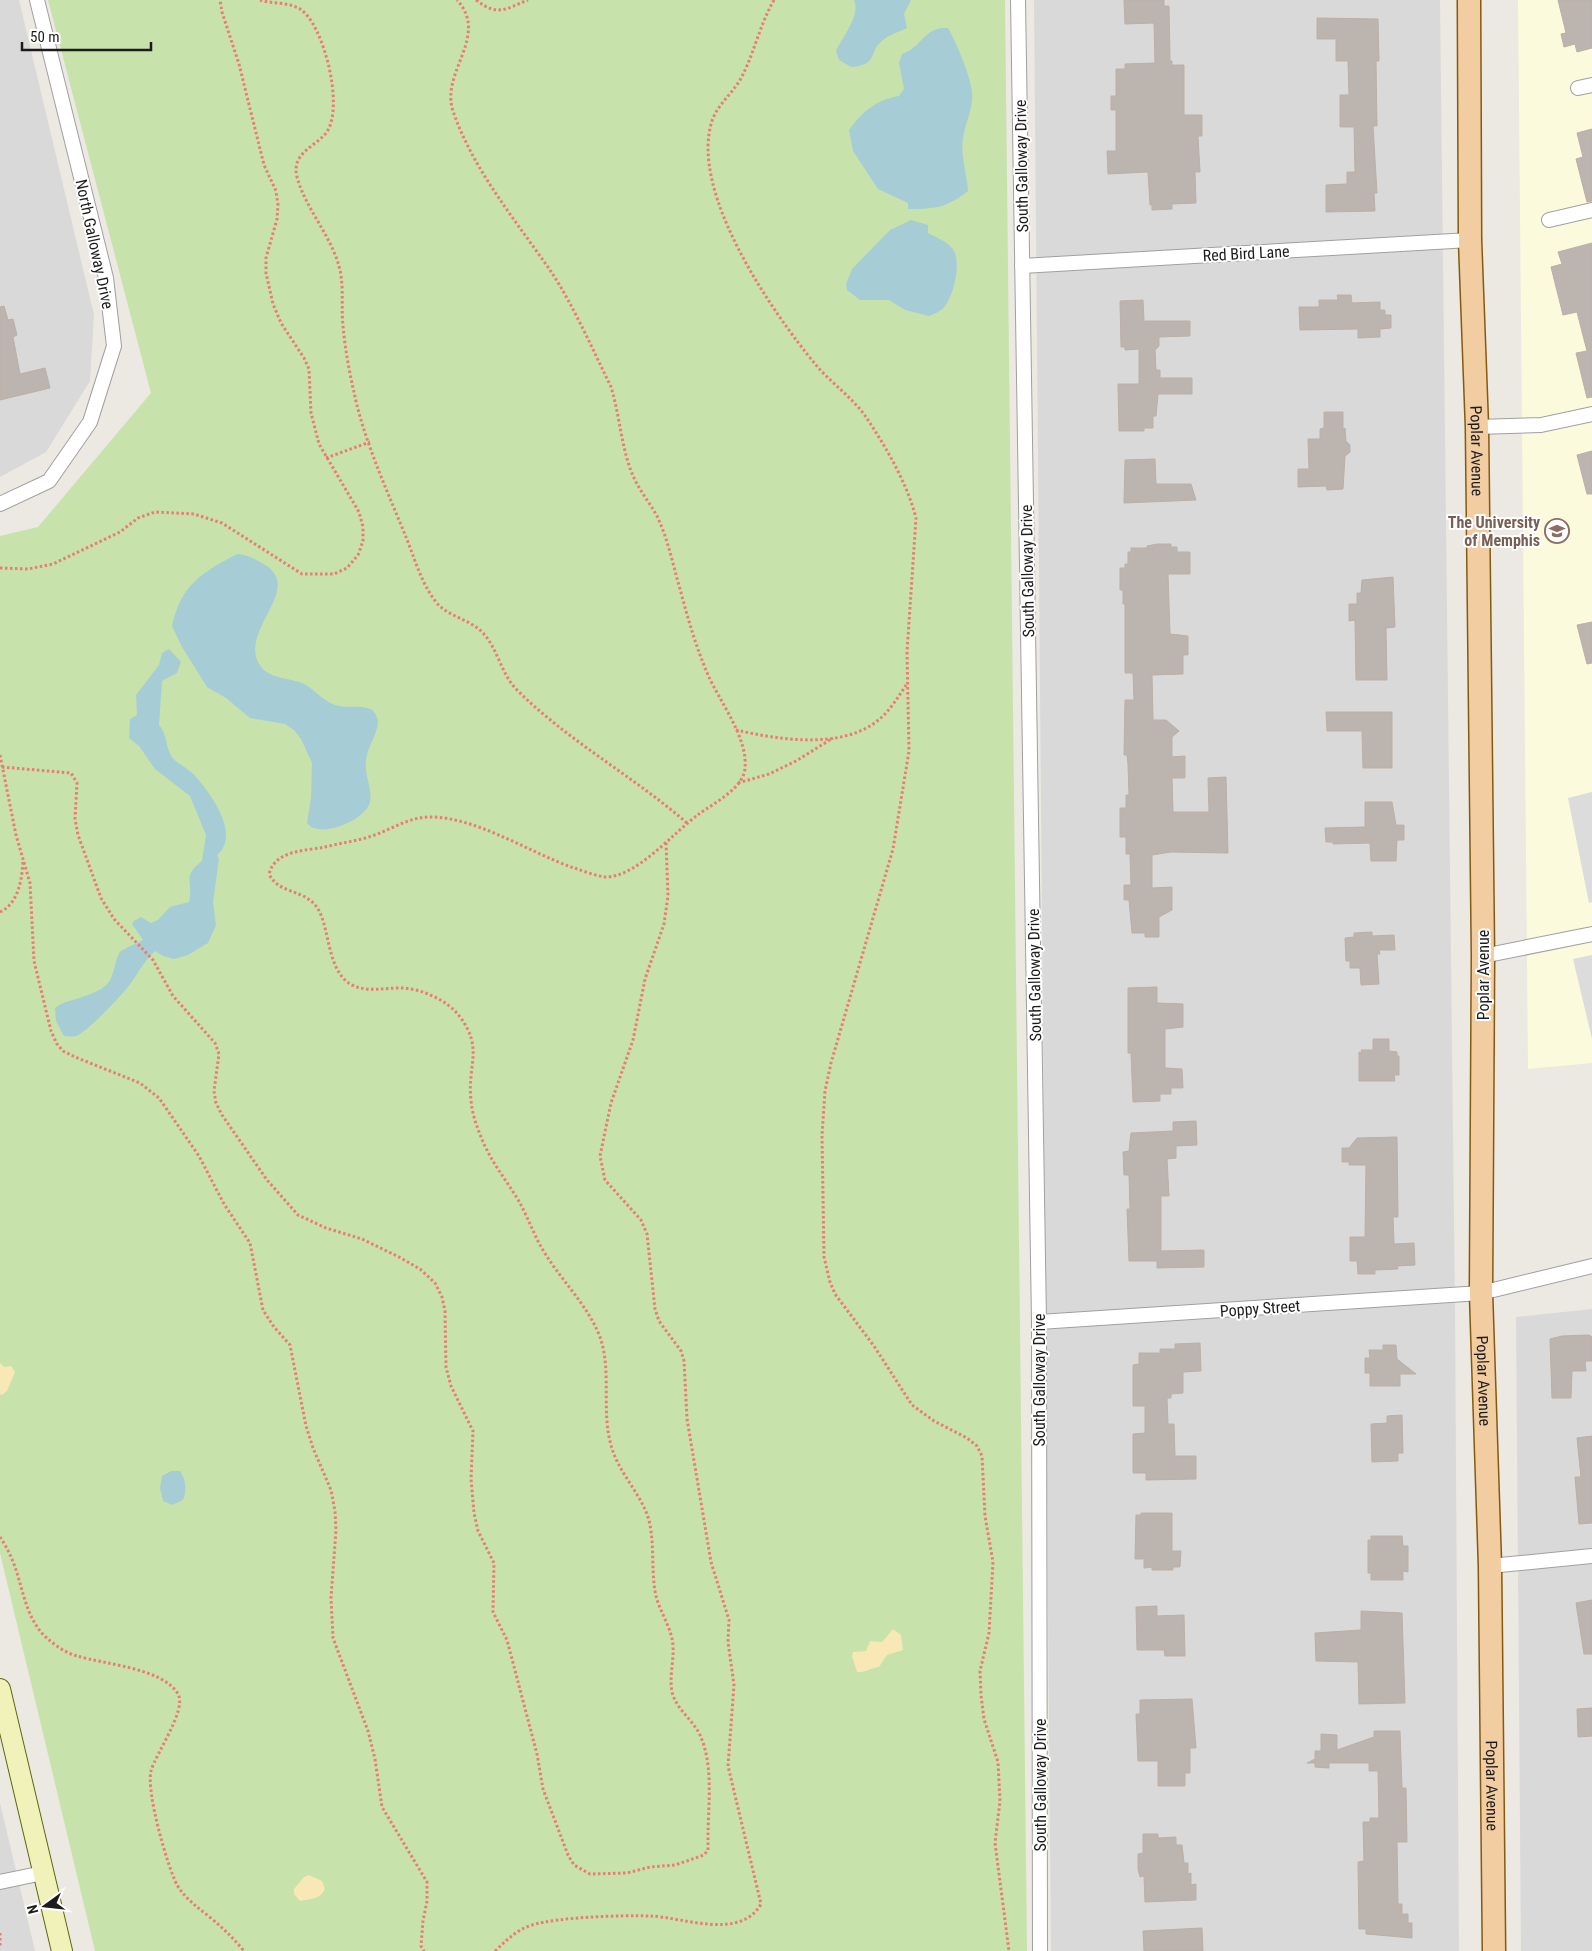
<svg xmlns="http://www.w3.org/2000/svg" width="1592" height="1951" font-family="'Roboto Condensed',sans-serif">
<style>
.residential{fill:#dad9d9}
.education{fill:#fbfadc}
.grass{fill:#c8e2ac}
.sand{fill:#f7e8b5}
.parking{fill:#dcdcdc}
.water{fill:#a6cdd6}
.building{fill:#bcb4af;stroke:#bcafa6}
.lines{fill:none;stroke-linecap:round;stroke-linejoin:round}
.street-casing{stroke:#a0a0a0;stroke-width:16}
.secondary-casing{stroke:#60660f;stroke-width:22}
.primary-casing{stroke:#855a0e;stroke-width:25}
.path{stroke:#eb7c74;stroke-width:3;stroke-dasharray:2.5 2.5;stroke-linecap:butt}
.street{stroke:#fff;stroke-width:14}
.secondary{stroke:#f1f2ba;stroke-width:20}
.primary{stroke:#f2cda1;stroke-width:22}
.labels{text-anchor:middle;stroke-width:4;stroke-linejoin:round;paint-order:stroke}
.street-label{font-size:16px;fill:#1c1c1c;stroke:#fff}
.education-label{font-size:16px;font-weight:bold;fill:#785e54;stroke:#fff;text-anchor:end}
</style>
<rect width="100%" height="100%" fill="#ece8e2"/>
<!-- residential -->
<g class="residential">
<polygon points="0,0 19,0 94,315 90,381 46,452 0,477"/>
<polygon points="1034,0 1440,0 1455,1308 1459,1951 1051,1951"/>
<polygon points="1592,1309 1592,1951 1521,1951 1516,1317"/>
<polygon points="0,1803 35,1951 0,1951"/>
</g>
<!-- education -->
<polygon class="education" points="1518,0 1592,0 1592,1063 1528,1069"/>
<!-- grass -->
<polygon class="grass" points="48,0 1005,0 1027,1951 95,1951 0,1553 0,536 38,527 151,393"/>
<!-- sand -->
<g class="sand">
<polygon points="0,1363 4,1367 11,1366 15,1372 7,1391 2,1395 0,1394"/>
<path d="M893 1629 901 1635 903 1650 887 1655 879 1667C871 1668 864 1673 857 1672L852 1656 853 1652 866 1651 870 1641 882 1642Z"/>
<path d="M309 1875 322 1881 325 1889C321 1899 310 1899 300 1901L294 1894V1889L304 1877Z"/>
</g>
<!-- parking -->
<g class="parking">
<polygon points="1592,792 1592,902 1589,903 1568,798"/>
<polygon points="1592,955 1592,1039 1573,959"/>
</g>
<!-- water -->
<g class="water">
<path d="M854 0H911L904 14 907 28C899 32 888 35 882 41 868 52 879 65 851 67L839 60 836 51C842 37 861 16 854 0Z"/>
<path d="M941 28H948C956 42 975 84 972 100 971 113 965 125 963 138 960 155 967 174 968 191 946 208 935 209 908 209V203L878 189 853 151 849 130C863 111 876 100 899 96L904 89 899 63 902 54C920 48 923 31 941 28Z"/>
<path d="M911 220 928 225V233C935 237 946 241 951 247 963 258 954 295 945 306 942 311 934 314 929 316L905 310 889 300H860L847 290 846 284 852 269 890 230Z"/>
<path d="M237 554C248 555 253 558 262 563 309 588 233 633 262 668 271 679 292 678 304 684 317 691 324 703 339 706 349 708 361 705 370 709 374 710 377 716 378 721 378 734 367 747 366 761 364 775 373 789 370 802 366 820 319 840 307 823L311 798 312 763 301 739 294 730 285 724 250 718 226 698 207 687 182 647 172 626C181 584 202 573 237 554Z"/>
<path d="M169 649 181 662 177 673 162 681 159 725C168 735 165 747 172 757 178 765 190 769 196 777 211 794 241 835 217 855L219 859 213 902 216 925 208 943 188 955 174 959 163 956 155 951C141 964 138 975 127 988 119 998 87 1032 76 1036 72 1037 68 1036 64 1036L56 1021 55 1008 61 1004C75 998 98 995 108 983 115 975 115 956 121 951 127 947 136 944 143 940L132 924 134 921 141 917 151 923 158 920 170 907 189 902C194 882 181 876 202 861L206 835 190 796 155 769 139 746 129 738 130 719 137 715 136 695 159 665 162 653Z"/>
<path d="M171 1471H180C186 1480 187 1491 183 1500L172 1505 163 1501 160 1488 162 1476Z"/>
</g>
<!-- building -->
<g class="building">
<polygon points="1124,0 1164,0 1164,6 1169,6 1170,61 1172,61 1172,65 1184,65 1184,115 1202,115 1202,136 1198,136 1200,172 1195,172 1196,203 1172,204 1172,209 1152,210 1152,205 1150,205 1148,172 1108,174 1107,151 1116,151 1116,110 1111,110 1111,96 1116,96 1116,69 1125,69 1125,64 1155,63 1154,23 1125,24"/>
<polygon points="1558,0 1592,0 1592,48 1577,52 1575,44 1564,47 1561,34 1566,33"/>
<polygon points="1317,18 1378,19 1379,61 1376,61 1377,126 1373,126 1377,193 1374,193 1375,211 1326,212 1326,185 1347,184 1347,172 1355,172 1354,127 1340,127 1340,95 1349,95 1348,61 1336,61 1336,39 1317,39"/>
<polygon points="1592,129 1592,201 1587,202 1576,159 1583,157 1577,133"/>
<polygon points="1592,243 1592,397 1587,398 1576,353 1587,351 1577,312 1563,315 1551,267 1562,264 1558,252"/>
<polygon points="1337,295 1351,295 1352,303 1380,302 1380,310 1385,310 1385,315 1391,315 1391,328 1380,329 1380,337 1358,338 1358,329 1300,330 1299,307 1319,307 1319,300 1338,300"/>
<polygon points="1143,300 1144,321 1190,321 1190,336 1159,337 1159,346 1155,350 1156,370 1160,370 1160,378 1192,378 1192,394 1158,394 1156,416 1153,416 1153,428 1144,428 1144,431 1119,431 1118,384 1139,384 1139,349 1125,350 1125,347 1121,347 1120,301"/>
<polygon points="4,306 8,320 13,319 17,335 13,337 20,374 45,368 50,388 0,400 0,307"/>
<polygon points="1324,412 1343,412 1343,429 1345,428 1346,441 1350,445 1350,452 1345,456 1343,489 1327,490 1326,486 1298,487 1298,469 1309,469 1308,439 1320,439 1320,429 1324,428"/>
<polygon points="1592,451 1592,494 1587,494 1577,455"/>
<polygon points="1155,459 1156,484 1191,484 1196,500 1124,503 1125,460"/>
<polygon points="1157,544 1171,544 1171,547 1177,547 1177,552 1190,552 1190,574 1168,574 1170,634 1188,636 1188,655 1183,655 1183,674 1152,675 1153,720 1166,720 1179,731 1172,737 1172,757 1185,756 1185,778 1172,778 1173,812 1209,812 1208,778 1226,777 1228,853 1171,852 1152,855 1152,888 1172,887 1172,910 1159,917 1159,937 1145,937 1145,933 1132,933 1129,900 1124,900 1124,885 1131,885 1130,854 1126,854 1126,837 1120,837 1120,808 1126,808 1126,795 1129,795 1128,764 1127,755 1124,755 1125,700 1134,700 1133,673 1125,673 1125,604 1123,604 1123,590 1120,590 1120,568 1125,568 1125,564 1128,564 1128,552 1131,552 1131,548 1147,548 1147,546"/>
<polygon points="1393,577 1395,627 1386,628 1387,680 1356,680 1355,620 1349,621 1349,604 1357,604 1357,593 1361,593 1362,580"/>
<polygon points="1592,622 1592,663 1587,664 1577,625"/>
<polygon points="1326,712 1392,712 1392,768 1363,768 1362,731 1327,731"/>
<polygon points="1365,802 1392,802 1396,825 1404,825 1404,840 1397,840 1396,861 1371,861 1370,843 1333,844 1333,842 1326,842 1325,828 1365,827"/>
<polygon points="1372,932 1372,936 1394,935 1395,950 1379,950 1380,954 1377,954 1379,984 1361,985 1360,968 1350,968 1350,961 1346,961 1345,938 1354,937 1354,933"/>
<polygon points="1157,987 1157,1003 1183,1004 1183,1027 1165,1029 1165,1068 1182,1069 1183,1088 1171,1088 1171,1094 1160,1094 1160,1101 1133,1102 1131,1053 1128,1053 1128,988"/>
<polygon points="1373,1039 1389,1039 1389,1051 1397,1052 1397,1056 1399,1056 1399,1075 1394,1075 1395,1081 1359,1081 1359,1052 1362,1053 1361,1050 1373,1050"/>
<polygon points="1196,1121 1197,1145 1176,1146 1176,1158 1167,1159 1169,1196 1161,1196 1161,1251 1204,1250 1204,1267 1157,1268 1157,1261 1129,1261 1127,1209 1130,1209 1129,1175 1124,1175 1123,1152 1129,1151 1131,1133 1173,1131 1173,1122"/>
<polygon points="1397,1137 1398,1217 1393,1217 1394,1244 1414,1243 1415,1265 1397,1266 1398,1269 1375,1270 1375,1274 1358,1274 1357,1261 1350,1261 1350,1237 1365,1237 1366,1165 1349,1165 1349,1162 1342,1162 1342,1148 1349,1148 1357,1138"/>
<polygon points="1589,1335 1592,1337 1592,1361 1585,1361 1586,1371 1572,1371 1571,1398 1552,1398 1550,1339 1562,1336"/>
<polygon points="1200,1343 1201,1371 1183,1372 1183,1393 1171,1394 1171,1398 1167,1398 1168,1424 1174,1424 1175,1456 1196,1456 1196,1479 1146,1480 1146,1473 1133,1473 1133,1434 1145,1433 1145,1406 1133,1406 1133,1365 1139,1364 1139,1353 1160,1353 1160,1349 1175,1349 1175,1344"/>
<polygon points="1383,1345 1396,1345 1397,1359 1416,1374 1400,1374 1400,1386 1370,1386 1370,1373 1365,1373 1365,1358 1370,1358 1369,1350 1383,1350"/>
<polygon points="1402,1415 1403,1453 1398,1453 1398,1461 1372,1462 1371,1424 1387,1423 1387,1416"/>
<polygon points="1592,1436 1592,1523 1579,1524 1575,1477 1581,1477 1577,1438"/>
<polygon points="1141,1513 1172,1513 1172,1551 1181,1551 1180,1567 1173,1567 1173,1570 1152,1570 1152,1567 1144,1568 1144,1559 1135,1559 1136,1515 1141,1515"/>
<polygon points="1371,1536 1402,1536 1403,1546 1408,1546 1408,1572 1403,1571 1403,1580 1371,1580 1371,1573 1368,1573 1368,1540 1371,1540"/>
<polygon points="1592,1600 1592,1654 1584,1654 1576,1603"/>
<polygon points="1157,1606 1157,1616 1184,1615 1185,1656 1165,1656 1164,1650 1137,1650 1136,1607"/>
<polygon points="1361,1611 1402,1613 1405,1703 1359,1704 1358,1662 1316,1661 1315,1633 1361,1630"/>
<polygon points="1192,1699 1196,1748 1190,1748 1190,1773 1185,1773 1185,1786 1158,1786 1158,1761 1138,1761 1136,1714 1140,1714 1140,1700"/>
<polygon points="1592,1708 1592,1736 1578,1737 1577,1709"/>
<polygon points="1374,1731 1400,1731 1402,1788 1406,1788 1407,1842 1397,1842 1398,1904 1402,1904 1402,1914 1408,1914 1408,1923 1412,1923 1412,1938 1366,1934 1366,1929 1359,1929 1358,1862 1364,1861 1363,1822 1370,1822 1370,1818 1379,1818 1378,1771 1369,1771 1369,1763 1329,1763 1329,1768 1315,1767 1315,1763 1307,1763 1315,1759 1315,1751 1321,1751 1321,1734 1337,1735 1337,1750 1374,1737"/>
<polygon points="1143,1834 1158,1834 1158,1838 1176,1837 1176,1845 1182,1845 1184,1863 1188,1863 1188,1874 1191,1873 1191,1885 1196,1884 1196,1900 1145,1902 1144,1876 1140,1877 1138,1869 1138,1854 1143,1853"/>
<polygon points="1202,1928 1203,1951 1144,1951 1143,1931"/>
</g>
<g class="lines">
<defs>
<g id="street">
<polyline points="1018,0 1039,1322 1040,1951"/>
<polyline points="1578,88 1592,85"/>
<polyline points="1549,220 1592,210"/>
<polyline points="1022,266 1470,240"/>
<polyline points="1477,427 1541,425 1592,414"/>
<polyline points="0,504 49,481 90,422 114,346 106,278 37,0"/>
<polyline points="1483,956 1592,934"/>
<polyline points="1039,1322 1481,1293 1592,1266"/>
<polyline points="1490,1566 1592,1556"/>
<polyline points="0,1882 43,1873"/>
</g>
<polyline id="secondary" points="0,1689 62,1951"/>
<g id="primary">
<path id="s1" d="M1469 0 1470 240 1477 427 1483 956 1481 1293 1490 1566 1494 1951"/>
</g>
</defs>
<!-- street casing -->
<use href="#street" class="street-casing"/>
<!-- secondary casing -->
<use href="#secondary" class="secondary-casing"/>
<!-- primary casing -->
<use href="#primary" class="primary-casing"/>
<!-- path -->
<g class="path">
<path d="M260 0C272 4 289 2 300 9 324 24 345 109 326 133 315 147 291 153 297 177 306 210 332 236 340 270 344 289 341 307 343 326 345 348 349 371 354 392 363 438 388 493 406 537 415 559 421 583 436 602 448 617 470 619 483 633 498 649 501 674 517 690 568 741 633 776 687 823"/>
<path d="M476 0C498 17 505 9 528 0"/>
<path d="M774 0C759 26 754 55 740 80 731 95 718 104 712 121 689 192 772 312 816 365 831 383 852 397 866 417 886 447 907 483 916 518L907 652 909 751 893 849 831 1063 825 1091 822 1135 824 1257 830 1282 835 1294 874 1346 912 1405 934 1421 967 1438 977 1446 982 1456 985 1516 993 1562 989 1633 980 1671 981 1695 984 1719 998 1762 1000 1801 995 1843 1009 1951"/>
<polyline points="326,458 370,442"/>
<polyline points="0,568 28,569 53,564 120,532 138,518 155,512 194,514 222,523 302,574 334,574 347,568 358,555 363,541 363,527 359,512 319,444 311,413 309,369 304,358 281,323 273,304 266,273 266,258 277,219 278,205 276,191 264,165 239,64 222,12 220,0"/>
<path d="M736 730C780 740 847 751 883 716 892 707 899 696 906 685"/>
<polyline points="0,755 16,835 30,883 34,961 51,1031 57,1044 63,1051 75,1057 140,1083 159,1098 199,1156 224,1204 250,1243 263,1310 274,1327 290,1345 306,1426 313,1448 331,1490 335,1511 336,1530 331,1598 333,1638 368,1731 375,1759 382,1807 427,1882 427,1901 423,1921 421,1946 424,1951"/>
<path d="M2 767 71 773 77 783 75 819 78 835 101 898 114 919 153 960 173 996 215 1043 219 1054 214 1091 216 1103 222 1115 267 1180 298 1215 326 1228 362 1239 401 1258 420 1269 435 1283 442 1297 445 1311 446 1367 451 1386 473 1431 471 1479 474 1513 478 1531 494 1563 493 1612 507 1640 537 1754 543 1789 568 1855 574 1865 590 1874 627 1873 650 1867 675 1865 704 1855 708 1850V1838C708 1805 714 1766 700 1735 693 1720 676 1709 672 1692 669 1677 674 1661 673 1646 672 1627 658 1610 655 1591 651 1567 655 1540 648 1517 639 1491 618 1472 611 1445 601 1410 612 1371 600 1337 588 1306 563 1282 546 1255 534 1237 528 1216 517 1198 506 1180 493 1164 484 1144 478 1130 472 1115 471 1100 467 1065 484 1049 460 1017 448 1000 420 988 400 988 384 988 369 992 354 986 329 975 330 937 321 915 310 887 280 897 269 874 275 850 305 851 325 847 341 843 357 841 372 836 392 829 409 817 430 817 477 817 530 853 574 868 584 871 595 876 606 877 637 877 675 831 699 814 714 803 744 788 745 768 748 738 720 702 708 675 696 647 688 619 680 589 673 565 668 539 657 516 651 505 643 495 637 484 621 454 621 419 611 387 594 352 573 305 552 273 517 222 473 170 453 111 440 72 490 36 457 0"/>
<polyline points="738,783 769,774 796,761 833,738"/>
<path d="M0 912C18 904 22 880 23 861"/>
<path d="M0 1537C4 1543 8 1550 11 1557 23 1583 24 1619 48 1639 56 1646 66 1653 77 1656 103 1664 163 1668 178 1694 187 1710 156 1753 151 1771 146 1792 167 1865 177 1885 186 1900 199 1908 212 1919 224 1929 234 1939 244 1951"/>
<polyline points="0,1933 0,1946"/>
<path d="M495 1951C507 1940 516 1930 532 1925 558 1917 622 1915 650 1916 683 1917 740 1941 761 1904L728 1766 734 1685 728 1642 729 1620 711 1562 707 1538 687 1419 684 1361 681 1351 659 1321 655 1309 647 1234 641 1220 605 1180 600 1156 611 1103 633 1040 645 979 664 924 668 896 666 842"/>
</g>
<!-- street -->
<use href="#street" class="street"/>
<!-- secondary -->
<use href="#secondary" class="secondary"/>
<!-- primary -->
<use href="#primary" class="primary"/>
</g>
<!-- icons -->
<defs>
<symbol id="university-ring" viewBox="-11 -11 22 22"><circle r="9.5" fill="#fff" stroke="#8d6e63" stroke-width="1.5"/><path d="M0-5L7-2L0 1L-7-2ZM-4 1L0 2.5L4 1V4Q0 6-4 4Z" fill="#8d6e63"/></symbol>
</defs>
<g fill-rule="evenodd">
<use href="#university-ring" x="1543" y="517" width="28" height="28"/>
</g>
<g class="labels">
<!-- street labels -->
<g class="street-label">
<text transform="translate(1021 166) rotate(-91)" y="6">South Galloway Drive</text>
<text transform="translate(95 244) rotate(78)" y="6">North Galloway Drive</text>
<text transform="translate(1246 253) rotate(-3)" y="6">Red Bird Lane</text>
<text dy="6" stroke="none"><textPath href="#s1" startOffset="451">Poplar Avenue</textPath></text>
<text transform="translate(1027 571) rotate(-91)" y="6">South Galloway Drive</text>
<text transform="translate(1034 975) rotate(-91)" y="6">South Galloway Drive</text>
<text transform="translate(1483 975) rotate(-90)" y="6">Poplar Avenue</text>
<text transform="translate(1260 1308) rotate(-4)" y="6">Poppy Street</text>
<text transform="translate(1039 1380) rotate(-90)" y="6">South Galloway Drive</text>
<text dy="6" stroke="none"><textPath href="#s1" startOffset="1381">Poplar Avenue</textPath></text>
<text transform="translate(1040 1785) rotate(-90)" y="6">South Galloway Drive</text>
<text dy="6" stroke="none"><textPath href="#s1" startOffset="1786">Poplar Avenue</textPath></text>
</g>
<!-- education labels -->
<g class="education-label">
<text x="1540" y="528">The University<tspan x="1540" dy="18">of Memphis</tspan></text>
</g>
</g>
<!-- north arrow -->
<g transform="translate(45 1906) rotate(255)" stroke="#ffffff" stroke-width="4" paint-order="stroke">
<path d="M0-4L9 19L0 12L-9 19Z" fill="#1c1c1c"/>
<text y="-8" font-size="14" font-weight="bold" text-anchor="middle" fill="#1c1c1c">N</text>
</g>
<!-- scale -->
<path d="M22 42v8h129v-8" fill="none" stroke="#1c1c1c" stroke-width="2.5"/>
<text x="30" y="42" font-size="15" fill="#1c1c1c" stroke="#ffffff" stroke-width="4" paint-order="stroke">50 m</text>
</svg>
